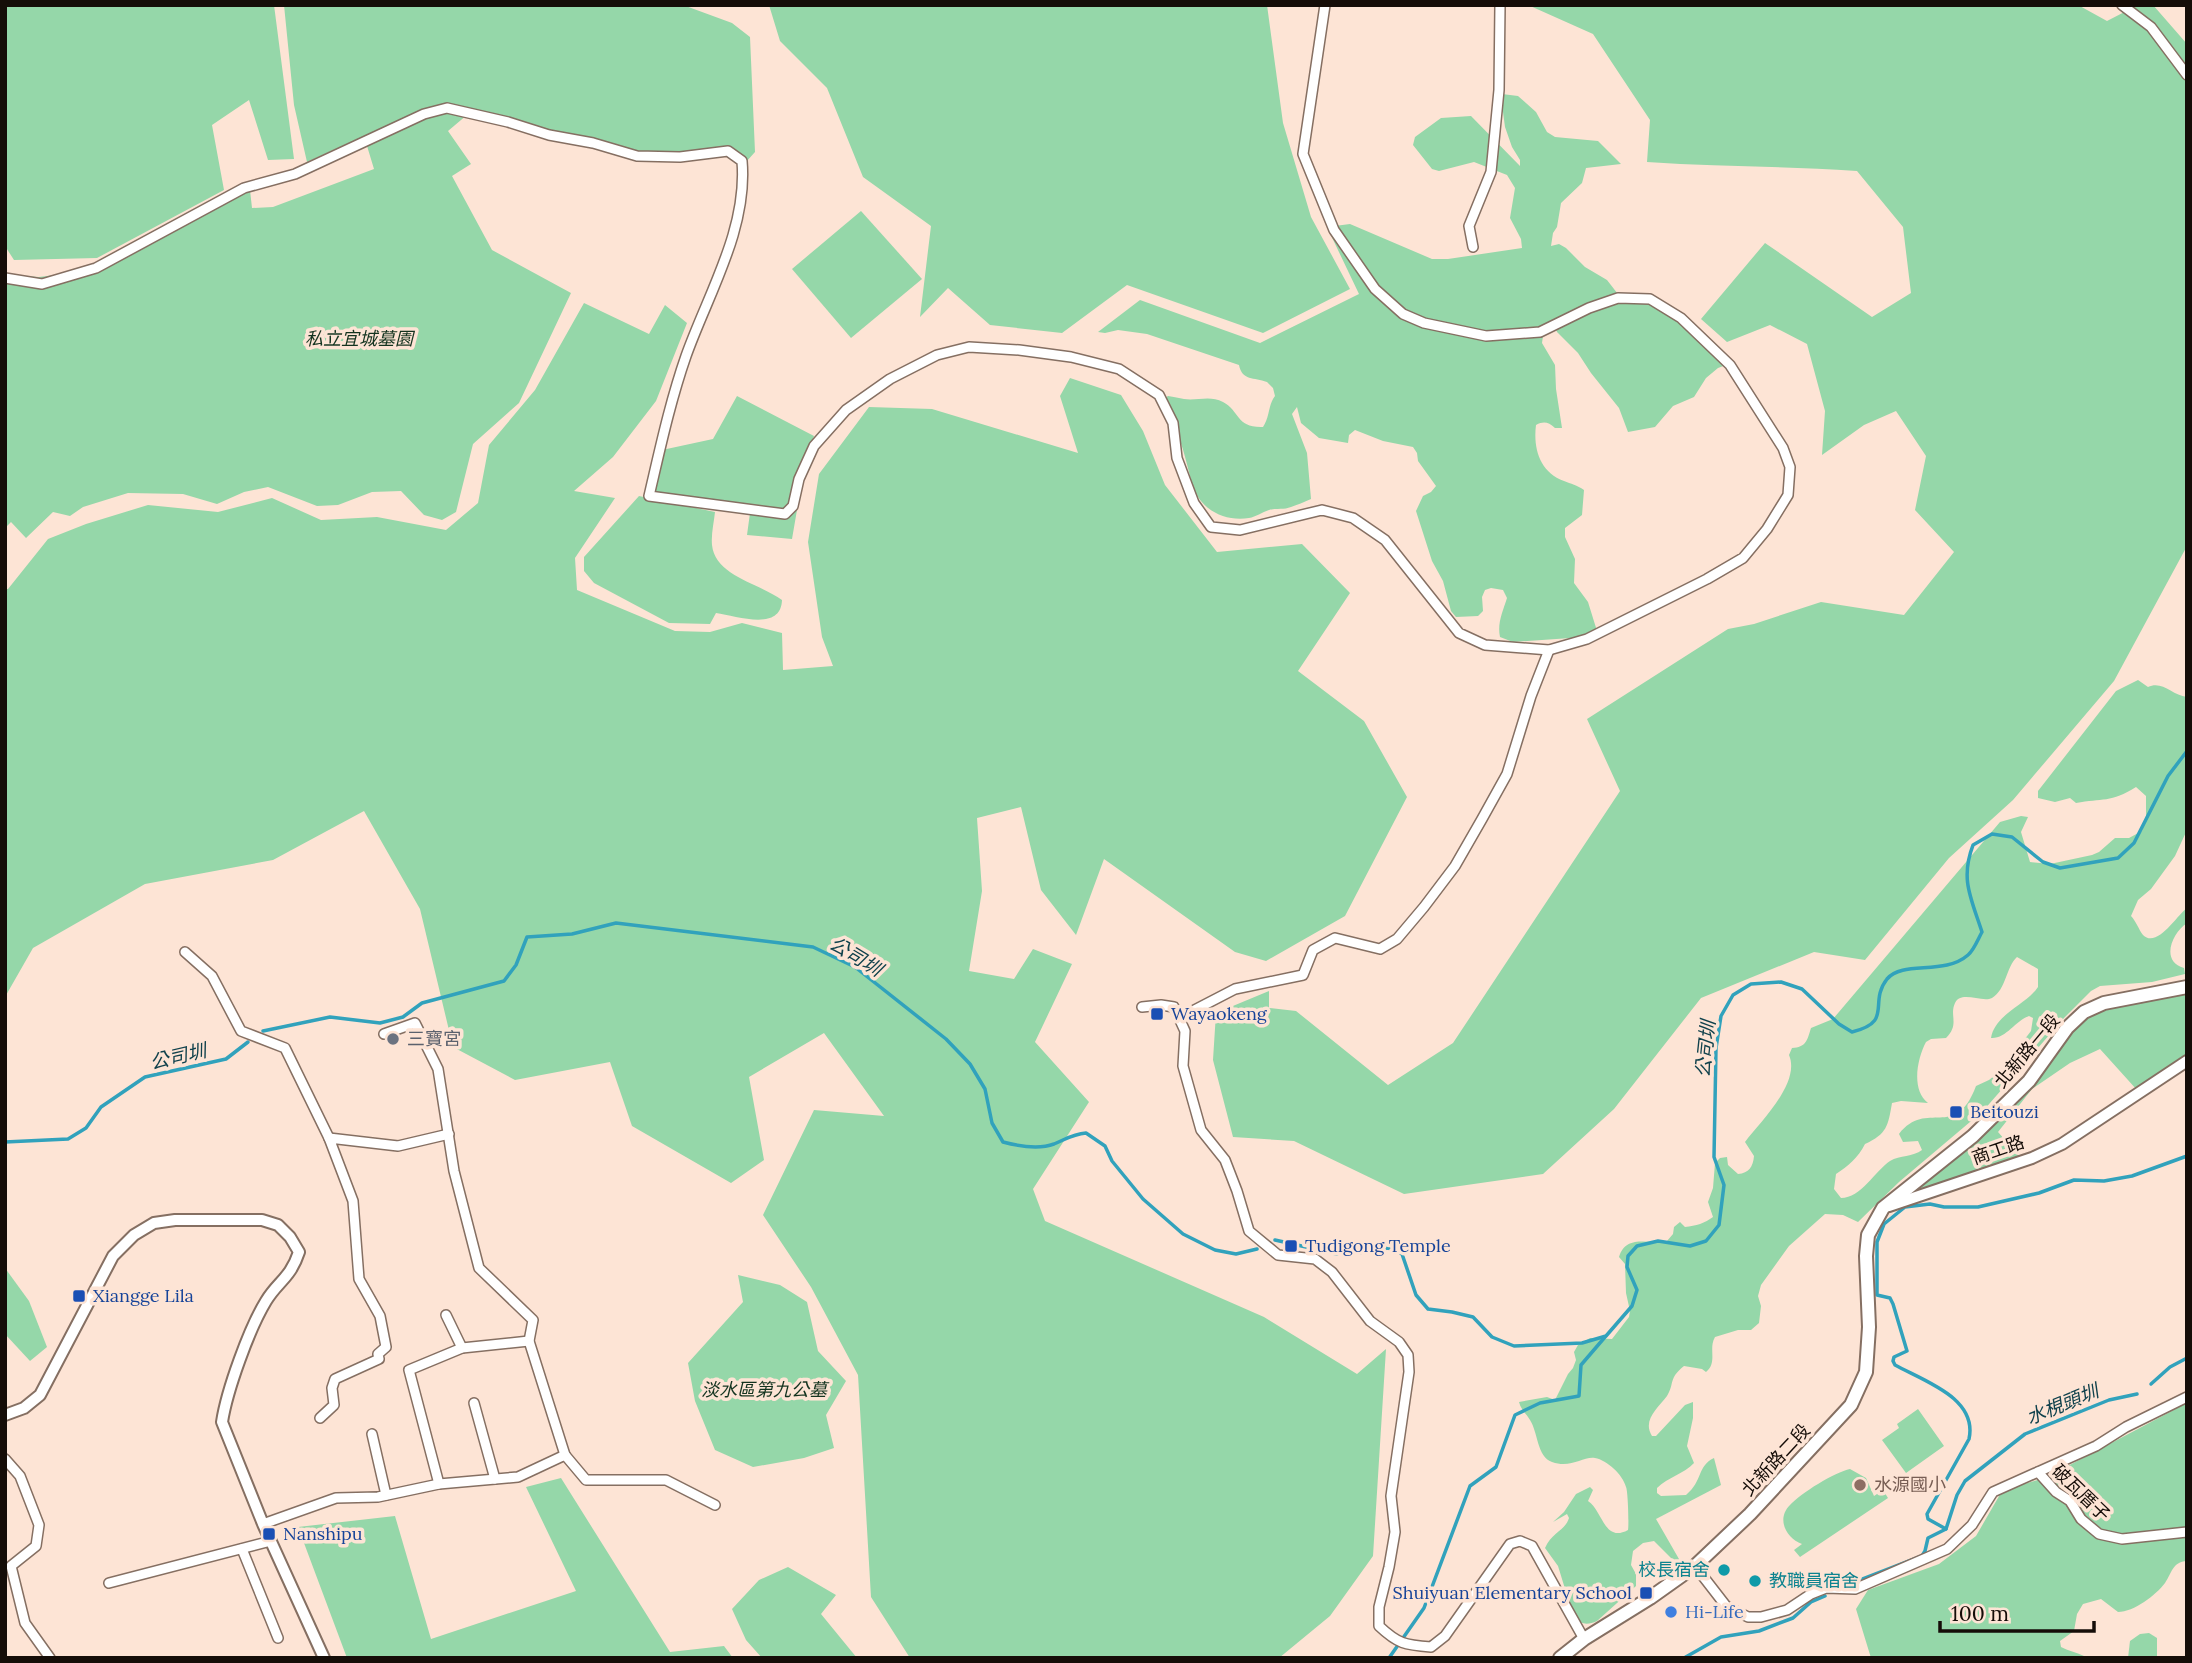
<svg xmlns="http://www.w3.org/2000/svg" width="2192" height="1663" font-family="Lora,'Noto Sans TC',serif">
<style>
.green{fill:#95d7a9;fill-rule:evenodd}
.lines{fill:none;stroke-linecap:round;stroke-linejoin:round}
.stream{stroke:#31a2bc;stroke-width:3.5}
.minor-casing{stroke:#856f62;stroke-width:12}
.tertiary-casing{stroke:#856f62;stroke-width:14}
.secondary-casing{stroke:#856f62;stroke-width:16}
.minor{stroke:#fff;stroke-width:9}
.tertiary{stroke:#fff;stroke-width:10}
.secondary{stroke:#fff;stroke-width:12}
.transit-dot{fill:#1a4fb4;stroke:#fde4d5;stroke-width:2.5}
.worship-dot{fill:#6b7280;stroke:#fde4d5;stroke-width:2.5}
.education-dot{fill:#8d6e63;stroke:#fde4d5;stroke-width:2.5}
.culture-dot{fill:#0f9aa8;stroke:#fde4d5;stroke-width:2.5}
.shop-dot{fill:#3f7fe0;stroke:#fde4d5;stroke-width:2.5}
.labels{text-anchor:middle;stroke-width:7;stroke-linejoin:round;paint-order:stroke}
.park-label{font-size:18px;font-style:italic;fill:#13331f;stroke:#fde4d5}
.transit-label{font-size:18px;fill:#164399;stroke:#fde4d5;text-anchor:start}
.worship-label{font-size:18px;fill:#5b616d;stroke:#fde4d5;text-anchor:start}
.street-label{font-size:18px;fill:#150d08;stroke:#fde4d5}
.education-label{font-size:18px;fill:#785e54;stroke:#fde4d5;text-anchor:start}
.culture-label{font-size:18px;fill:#0d838f;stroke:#fde4d5;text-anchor:end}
.shop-label{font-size:18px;fill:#366cbe;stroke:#fde4d5;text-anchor:start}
.water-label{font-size:19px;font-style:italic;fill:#10414c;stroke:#fde4d5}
</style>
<rect width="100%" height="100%" fill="#fde4d5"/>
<!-- green -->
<g class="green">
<polygon points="5,5 274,5 294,159 268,160 249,100 212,125 224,190 97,258 14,260 5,246"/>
<path d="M284 5H683L732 23 750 37 755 152 746 162 734 151C702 152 668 157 637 151 581 142 528 124 474 109L448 131 471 164 452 176 492 250 571 293 519 403 473 444 456 512 442 520 424 515 401 491 372 492 338 505 317 506 268 487 244 492 217 504 183 494 128 493 83 507 70 516 53 512 26 538 11 522 5 528V275L39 277 95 270 250 190 252 208 273 207 374 169 364 136 307 162 294 105Z"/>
<polygon points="769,5 1267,5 1283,123 1311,217 1350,289 1263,333 1127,285 1062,333 990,325 948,288 920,317 931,226 863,177 827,88 780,41"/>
<path d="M1528 5H2078L2107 21 2138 5H2153L2187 44V546L2114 681 2013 800 1949 858 1865 960 1814 952 1701 998 1614 1109 1543 1174 1404 1194 1294 1141 1233 1137 1213 1060 1216 1013 1269 991V1008L1296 1011 1388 1085 1453 1043 1620 791 1587 719 1728 629 1754 624 1821 602 1904 615 1954 552 1915 510 1926 456 1896 411 1864 425 1822 455 1825 411 1807 344 1770 325 1727 342 1701 319 1765 243 1872 317 1911 293 1903 227 1857 171C1787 166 1717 167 1647 162L1650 120 1593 34Z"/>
<path d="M1494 93 1518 96 1536 112 1547 132 1555 137 1598 141 1621 164 1586 168 1582 183 1561 203 1557 227 1553 233 1551 246 1559 244 1566 248 1585 267 1607 280 1621 298 1659 300 1726 365 1718 368 1706 378 1694 397 1673 406 1655 427 1628 432 1619 408 1591 373 1578 353 1557 332 1554 324 1547 323 1544 329 1542 343 1555 365 1556 389 1562 428H1555C1548 422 1544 421 1536 425 1533 449 1540 472 1564 481 1571 484 1577 485 1584 490L1582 515 1565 528V537L1575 559 1574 583 1588 602 1597 631 1585 637 1513 642 1500 637C1497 623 1503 611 1507 598L1503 590 1491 588 1485 590 1482 597 1483 611 1478 616 1456 617 1451 611 1443 581 1432 561 1416 511 1423 496 1431 492 1436 486 1418 461 1417 453 1413 447 1383 441 1355 430 1349 435 1348 443 1319 438 1301 423 1297 407 1292 414 1307 453 1311 499C1304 502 1297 505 1291 507 1284 510 1276 508 1269 510 1262 512 1256 517 1249 518 1224 522 1200 509 1193 486 1184 457 1182 429 1159 407L1162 400 1168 396C1174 397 1179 398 1184 399 1197 401 1210 395 1223 402 1240 411 1236 428 1263 427 1270 417 1268 405 1275 396L1273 388 1267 382C1254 377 1242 381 1239 365L1147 334 1118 330 1105 333 1098 332 1140 300 1260 343 1359 294 1327 227 1350 224 1432 259H1448L1522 248 1521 239 1510 218 1515 188 1507 175 1474 162 1439 171 1432 169 1413 145 1415 137 1441 118 1471 116 1520 166V160L1512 147 1505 127 1503 112 1493 100Z"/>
<polygon points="861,211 922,279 851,338 792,269"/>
<polygon points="584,303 649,334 665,305 687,323 656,401 613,457 574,491 615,498 575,558 577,590 675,631 710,632 742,623 782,633 783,670 833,666 822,637 808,542 819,474 869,407 932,409 1078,453 1060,396 1070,378 1121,395 1143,431 1165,485 1217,552 1302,544 1350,593 1298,671 1364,721 1407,797 1345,916 1266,961 1235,952 1104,859 1076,935 1041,890 1021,807 977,818 982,891 969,971 1014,979 1033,949 1072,964 1035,1042 1089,1102 1033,1189 1045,1221 1264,1317 1357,1374 1386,1349 1373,1556 1330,1616 1279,1658 910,1658 871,1597 858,1375 811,1287 763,1215 814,1110 884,1116 824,1033 749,1077 764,1160 731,1183 632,1126 610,1062 515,1080 453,1047 420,909 364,811 273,860 145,884 33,948 5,997 5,589 8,589 48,539 86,524 148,505 218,512 272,498 321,520 377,517 446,530 478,503 489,445 535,390"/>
<polygon points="737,396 814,436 786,511 652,494 662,450 713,439"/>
<path d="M639 496 715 512C714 522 711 534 712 545 715 576 759 583 782 600 781 632 737 616 716 613L710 624 669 623 594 583 584 571V557Z"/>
<polygon points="797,510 792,539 747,535 750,513 785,518"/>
<path d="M2138 680 2148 687C2162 680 2172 695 2187 697V830L2175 856 2151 889 2138 900 2131 916C2136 921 2139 930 2143 935 2157 949 2177 915 2187 908V923C2172 933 2160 961 2184 968L2185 974 2152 982 2100 986 2091 991 2064 1018 1983 1111 1899 1182 1858 1222 1843 1215 1825 1214 1789 1246 1761 1285 1758 1296 1761 1306 1759 1323 1751 1330H1738L1715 1337C1708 1349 1718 1362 1706 1372L1702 1369 1684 1366C1668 1379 1675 1383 1667 1396 1658 1408 1642 1420 1652 1436H1656L1685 1405 1693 1402V1418L1687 1446 1694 1463C1684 1474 1668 1477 1657 1488V1493L1661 1496 1686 1495C1703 1481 1697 1466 1714 1458L1721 1485 1656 1519 1683 1566 1673 1560 1654 1541 1643 1543 1633 1551 1631 1565 1636 1574V1586L1597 1621C1588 1625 1582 1625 1574 1618L1558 1566 1545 1548C1552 1532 1565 1531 1569 1518L1567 1514 1553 1522 1564 1512 1576 1494 1590 1487 1593 1490 1588 1501C1603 1511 1604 1543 1628 1530 1629 1525 1628 1491 1626 1487 1623 1475 1607 1460 1595 1458 1583 1456 1571 1469 1552 1462 1537 1457 1538 1432 1530 1420 1526 1413 1521 1410 1519 1402L1547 1397 1555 1400 1568 1374 1573 1368 1576 1360 1574 1352 1578 1345 1590 1338 1612 1339 1629 1317 1630 1311 1626 1293 1625 1264 1619 1257C1626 1233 1650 1245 1667 1241L1673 1234 1674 1227 1680 1222 1685 1227C1696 1226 1705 1223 1713 1217L1708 1202 1713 1188 1715 1163 1720 1158 1727 1157 1728 1165 1738 1174C1749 1173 1753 1167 1754 1156L1745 1142C1760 1122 1801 1083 1789 1055L1792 1048C1806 1047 1807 1041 1811 1028L1833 1019 2000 822 2021 816 2028 817 2021 832 2030 862 2050 864 2092 855 2099 852 2115 838H2129L2142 831 2146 816V796L2136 787C2111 803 2102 798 2076 803L2070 798 2055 802 2038 798V791L2116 691ZM2017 957 2038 969V987C2026 1005 1995 1014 1991 1038 2006 1039 2015 1021 2029 1016L2033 1018 2031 1031 2000 1071 1989 1080 1976 1086C1955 1142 1927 1098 1899 1134L1903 1142 1918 1141 1922 1150C1913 1157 1900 1155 1890 1161 1875 1171 1861 1198 1841 1198L1834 1189 1836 1174C1848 1166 1858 1158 1865 1144 1887 1134 1888 1126 1892 1103L1901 1101 1928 1103C1911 1090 1917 1059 1926 1042L1931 1039 1946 1038C1960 1024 1949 1016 1955 1003 1961 990 1982 1003 1992 998 2006 990 2006 967 2017 957Z"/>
<polygon points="2187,992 2187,1057 2137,1090 2100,1049 2070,1063 2032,1089 1998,1132 2021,1158 1887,1209 1998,1119 2090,1011"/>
<polygon points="5,1268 29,1301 47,1347 30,1361 5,1334"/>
<polygon points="738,1275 780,1285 807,1302 818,1351 846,1381 826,1415 834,1448 804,1458 753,1467 715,1450 695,1401 688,1363 743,1302"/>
<path d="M2187 1403V1561C2172 1562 2172 1573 2165 1583 2156 1595 2134 1612 2118 1612L2101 1599 2083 1604 2077 1614 2074 1631 2060 1641 2061 1647C2068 1651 2076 1652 2084 1656L2083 1658H1871L1856 1609 1868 1590 1939 1564 1976 1536 2002 1491 2047 1477Z"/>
<polygon points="1918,1409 1944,1446 1906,1473 1882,1440 1899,1428 1897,1424"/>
<path d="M1850 1469 1866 1478 1874 1496 1883 1490 1888 1498 1800 1557 1794 1550 1802 1544C1786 1538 1776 1519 1790 1505 1801 1493 1835 1472 1850 1469Z"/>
<polygon points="561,1478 670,1652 724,1646 733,1658 347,1658 298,1527 395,1516 431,1639 576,1591 526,1487"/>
<polygon points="788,1567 836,1595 821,1614 857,1658 762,1658 746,1640 732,1609 759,1580"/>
<polygon points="2149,1633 2157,1638 2157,1658 2128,1658 2130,1641 2140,1634"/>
</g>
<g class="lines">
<!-- stream -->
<g class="stream">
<path d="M263 1031 330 1017 380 1023 403 1017 422 1003 504 981 516 965 527 937 572 934 616 923 813 947 855 967 946 1039 970 1064 985 1089 992 1123 1003 1142C1018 1146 1038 1150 1054 1144 1066 1139 1073 1134 1086 1133L1105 1146 1112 1161 1143 1199 1183 1234 1215 1250 1236 1254 1257 1249"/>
<polyline points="5,1142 68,1139 86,1128 101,1107 145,1077 226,1059 248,1042"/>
<path d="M1275 1240 1337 1254 1339 1249 1359 1253 1388 1248 1402 1254 1416 1295 1428 1309 1452 1312 1473 1317 1492 1337 1514 1346 1582 1343 1606 1336 1632 1306 1637 1290 1627 1267 1628 1256 1637 1246 1658 1241 1690 1246 1706 1241 1719 1225 1724 1185 1714 1157 1716 1048 1721 1016 1733 995 1751 984 1781 982 1802 989 1839 1024 1852 1032C1894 1022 1868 1003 1887 979 1903 960 1944 976 1968 955 1974 950 1978 939 1982 932 1971 898 1960 879 1973 845L1992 834 2012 837 2043 862 2060 868 2118 858 2134 843 2168 776 2187 751"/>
<polyline points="2151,1384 2170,1367 2187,1358"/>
<path d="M1946 1529 1928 1519 1927 1514 1969 1439C1978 1398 1924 1381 1895 1365L1893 1361 1894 1357 1907 1351 1893 1304 1890 1298 1877 1295V1242L1884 1224 1905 1207 1930 1204 1944 1207H1978L2039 1193 2074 1180 2104 1181 2132 1176 2187 1156"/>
<polyline points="1855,1582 1922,1556 1925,1551 1928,1538 1946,1529 1957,1495 1965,1481 2025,1434 2109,1400 2137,1394"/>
<polyline points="1389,1658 1424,1608 1470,1486 1496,1467 1515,1415 1540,1403 1579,1396 1581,1365 1605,1337"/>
<polyline points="1684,1658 1721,1637 1759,1631 1793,1618 1811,1602 1825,1596"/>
</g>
<defs>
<g id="minor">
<polyline points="2122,5 2151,27 2187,75"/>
<polyline points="1473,247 1469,226 1491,172 1499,90 1500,5"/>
<path d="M5 278 42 284 96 268 244 188 295 174 424 114 447 108 508 122 549 135 593 143 637 156 680 157 728 151 742 161C748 229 708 294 686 356 670 402 660 449 649 496L785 514 793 506 799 479 814 446 846 410 890 379 937 355 969 347 1019 350 1071 357 1119 369 1159 395 1173 423 1177 458 1194 503 1211 527 1240 530 1322 510 1353 518 1385 540 1459 633 1485 645 1549 650 1587 639 1707 579 1743 558 1767 529 1788 495 1790 467 1783 448 1730 365 1681 318 1650 299 1618 298 1589 308 1540 332 1486 336 1424 323 1403 314 1375 289 1334 230 1303 154 1325 5"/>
<polyline points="185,952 212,976 241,1031 285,1048 329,1138"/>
<path d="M1142 1007 1161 1005 1174 1007 1185 1031 1183 1066 1201 1130 1225 1160 1237 1191 1249 1231 1278 1255 1315 1259 1332 1272 1370 1321 1399 1342 1408 1355 1409 1372 1391 1496 1395 1532 1389 1567 1379 1607V1626C1398 1644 1405 1645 1431 1647L1445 1636 1510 1544 1520 1541 1532 1546 1584 1639"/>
<polyline points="1179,1018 1235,989 1303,975 1313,950 1335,938 1380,949 1397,939 1424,907 1455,866 1482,819 1507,774 1531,696 1549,650"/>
<polyline points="384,1034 415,1023 438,1069 454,1171 479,1268 533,1320 529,1341 565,1455"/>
<polyline points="446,1315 462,1348"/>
<polyline points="474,1403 495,1479"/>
<polyline points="320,1418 334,1405 332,1388 335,1379 379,1359 378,1354 386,1347 380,1316 359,1279 353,1201 329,1138 398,1146 449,1134"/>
<polyline points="372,1434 386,1495"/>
<polyline points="5,1459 20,1476 39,1525 36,1546 11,1566 25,1623 50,1658"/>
<polyline points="2038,1472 2056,1492 2070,1501 2081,1519 2099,1534 2122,1539 2187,1532"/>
<polyline points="439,1484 409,1370 462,1348 529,1341"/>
<polyline points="263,1524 336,1498 378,1497 439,1484 518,1477 565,1455 586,1480 666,1480 715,1505"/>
<polyline points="242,1549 278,1638"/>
<polyline points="1695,1566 1726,1606 1748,1617 1761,1617 1787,1610 1811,1594 1826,1588 1855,1589 1947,1549 1972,1525 1993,1492 2096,1446 2126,1427 2187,1397"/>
<polyline points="109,1583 271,1541"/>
</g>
<g id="tertiary">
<polyline points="1889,1206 2032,1158 2062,1144 2187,1061"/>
<path d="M5 1415 24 1408 40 1395 113 1256 134 1235 154 1223 175 1220H262L278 1225 290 1237 299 1252C290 1279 278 1281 266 1301 249 1329 227 1390 222 1422L263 1524 324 1658"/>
</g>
<polyline id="secondary" points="1560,1658 1584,1639 1650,1598 1695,1566 1750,1514 1851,1405 1866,1372 1869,1327 1866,1256 1868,1235 1883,1208 1973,1136 2029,1081 2067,1028 2084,1012 2104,1003 2187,987"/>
</defs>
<!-- minor casing -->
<use href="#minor" class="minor-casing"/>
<!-- tertiary casing -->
<use href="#tertiary" class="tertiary-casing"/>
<!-- secondary casing -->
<use href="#secondary" class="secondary-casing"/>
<!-- minor -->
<use href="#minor" class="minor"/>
<!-- tertiary -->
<use href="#tertiary" class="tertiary"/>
<!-- secondary -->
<use href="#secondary" class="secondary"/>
</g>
<!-- markers -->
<g class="transit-dot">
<rect x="1150" y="1007" width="14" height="14" rx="3.5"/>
<rect x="1949" y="1105" width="14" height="14" rx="3.5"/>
<rect x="1284" y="1239" width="14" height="14" rx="3.5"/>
<rect x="72" y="1289" width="14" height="14" rx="3.5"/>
<rect x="262" y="1527" width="14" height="14" rx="3.5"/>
<rect x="1639" y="1586" width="14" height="14" rx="3.5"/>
</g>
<circle class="worship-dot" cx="393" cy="1039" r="7"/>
<circle class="education-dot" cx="1860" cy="1485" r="7"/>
<g class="culture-dot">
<circle cx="1724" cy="1570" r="7"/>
<circle cx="1755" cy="1581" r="7"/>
</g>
<circle class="shop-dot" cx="1671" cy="1612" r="7"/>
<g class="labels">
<!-- park labels -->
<g class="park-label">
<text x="359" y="345">私立宜城墓園</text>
<text x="764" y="1396">淡水區第九公墓</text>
</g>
<!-- transit labels -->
<g class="transit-label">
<text x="1171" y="1020">Wayaokeng</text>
<text x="1970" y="1118">Beitouzi</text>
<text x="1305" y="1252">Tudigong Temple</text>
<text x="93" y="1302">Xiangge Lila</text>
<text x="283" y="1540">Nanshipu</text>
<text x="1632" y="1599" text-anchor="end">Shuiyuan Elementary School</text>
</g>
<!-- worship labels -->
<g class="worship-label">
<text x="407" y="1045">三寶宮</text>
</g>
<!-- street labels -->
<g class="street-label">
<text transform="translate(2027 1051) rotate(-50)" y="6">北新路一段</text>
<text transform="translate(1998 1150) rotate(-19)" y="6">商工路</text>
<text transform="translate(1776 1460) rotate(-47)" y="6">北新路二段</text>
<text transform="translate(2081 1493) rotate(44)" y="6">破瓦厝子</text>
</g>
<!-- education labels -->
<g class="education-label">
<text x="1874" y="1491">水源國小</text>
</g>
<!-- culture labels -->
<g class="culture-label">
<text x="1710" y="1576">校長宿舍</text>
<text x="1769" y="1587" text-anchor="start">教職員宿舍</text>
</g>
<!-- shop labels -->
<g class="shop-label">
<text x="1685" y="1618">Hi-Life</text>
</g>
<!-- water labels -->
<g class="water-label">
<text transform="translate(856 956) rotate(31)" y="7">公司圳</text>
<text transform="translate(1705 1049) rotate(-84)" y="7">公司圳</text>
<text transform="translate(178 1056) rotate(-13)" y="7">公司圳</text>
<text transform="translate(2062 1404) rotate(-22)" y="7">水梘頭圳</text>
</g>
</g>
<!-- border -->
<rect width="2192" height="1663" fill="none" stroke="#150d08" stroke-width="14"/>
<!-- scale -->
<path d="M1940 1621v10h154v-10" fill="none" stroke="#150d08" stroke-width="3.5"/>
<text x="1951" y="1621" font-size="21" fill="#150d08" stroke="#fde4d5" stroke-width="5" paint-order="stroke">100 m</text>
</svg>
